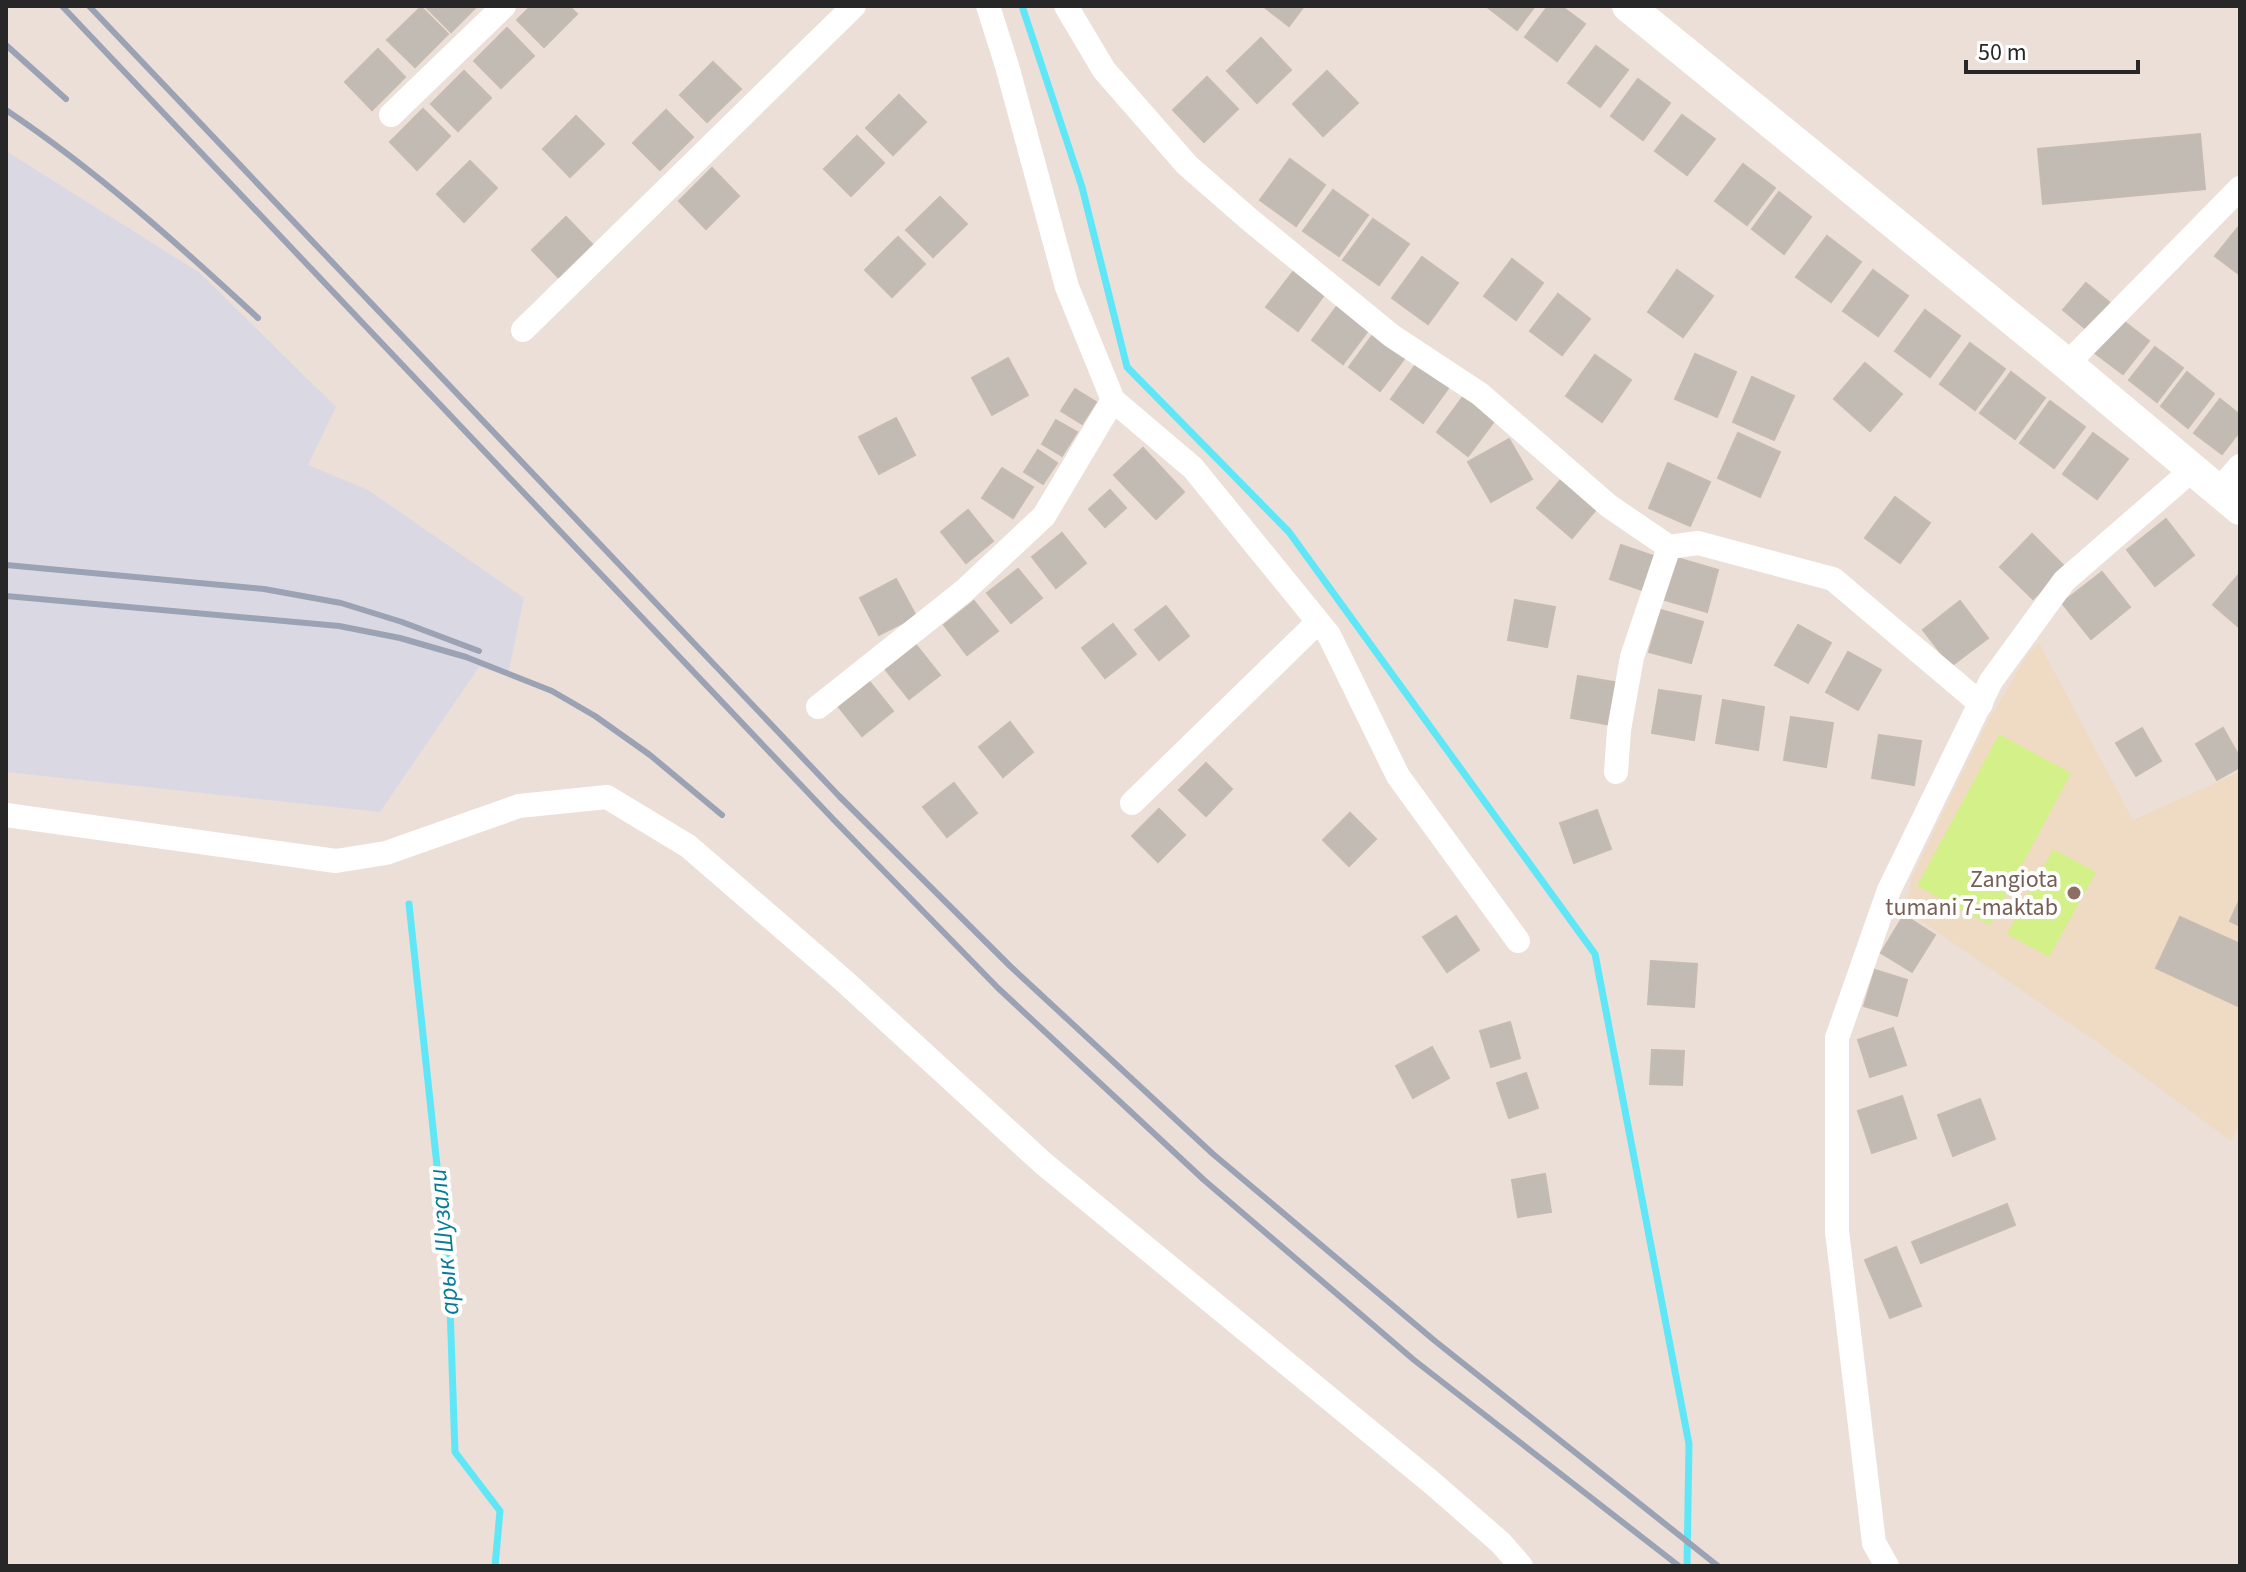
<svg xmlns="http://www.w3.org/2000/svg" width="2246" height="1572" font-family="'Source Sans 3',sans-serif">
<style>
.industrial{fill:#dad9e3}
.education{fill:#efdac4}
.pitch{fill:#d4f089}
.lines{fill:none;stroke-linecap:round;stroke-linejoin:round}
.stream{stroke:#60e7f7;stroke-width:7}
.building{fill:#c2bbb3;stroke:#c6bbb1;stroke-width:2}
.minor{stroke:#fff;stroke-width:24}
.secondary{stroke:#fff;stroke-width:32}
.rail{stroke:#9aa2b4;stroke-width:6}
.education-dot{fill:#8d6e63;stroke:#fff;stroke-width:3}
.labels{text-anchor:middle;stroke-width:8;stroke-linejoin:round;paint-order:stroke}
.education-label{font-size:24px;fill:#785e54;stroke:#fff;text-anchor:end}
.water-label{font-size:26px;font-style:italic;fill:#047c98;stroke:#fff}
</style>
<rect width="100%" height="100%" fill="#ebdfd7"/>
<!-- industrial -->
<polygon class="industrial" points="6,151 200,273 336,407 308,465 368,490 524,598 508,674 479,667 380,812 6,772"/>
<!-- education -->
<polygon class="education" points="2039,643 2133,820 2240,772 2240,1122 2231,1141 2101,1045 1905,910 1912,877 1986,725 2026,657"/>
<!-- pitch -->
<g class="pitch">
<polygon points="1999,734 2071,773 1990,925 1917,886"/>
<polygon points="2053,849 2096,872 2049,957 2007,934"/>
</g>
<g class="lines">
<!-- stream -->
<g class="stream">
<polyline points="1022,6 1082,187 1127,367 1289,532 1595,954 1689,1444 1687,1566"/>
<polyline points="409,904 449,1278 455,1452 500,1511 495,1566"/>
</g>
</g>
<!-- building -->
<g class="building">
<polygon points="425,6 477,6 451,32"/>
<polygon points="531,6 569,6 577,14 544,47 517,20"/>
<polygon points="1263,6 1304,6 1289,26"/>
<polygon points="1486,6 1535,6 1517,30"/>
<polygon points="1548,6 1561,6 1585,24 1557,61 1525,37"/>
<polygon points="421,7 448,34 415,67 387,40"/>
<polygon points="507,28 534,56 501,88 474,61"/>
<polygon points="1261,38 1291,70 1257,103 1227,71"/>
<polygon points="1596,46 1628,70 1600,107 1568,83"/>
<polygon points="378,49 405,77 372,110 345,82"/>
<polygon points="713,62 741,89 707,122 680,95"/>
<polygon points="464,71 491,98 458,131 431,104"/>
<polygon points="1327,71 1358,103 1323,136 1293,104"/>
<polygon points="1207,77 1238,109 1204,142 1173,110"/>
<polygon points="1638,79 1670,103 1643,140 1611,116"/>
<polygon points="899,95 926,122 893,155 866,128"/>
<polygon points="423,109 450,136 417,170 390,142"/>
<polygon points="666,110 693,137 660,170 633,143"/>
<polygon points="1682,115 1715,139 1687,175 1655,151"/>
<polygon points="576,116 604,144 570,177 543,149"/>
<polygon points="2200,134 2205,189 2043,204 2038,149"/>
<polygon points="857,136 884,163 851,196 824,169"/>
<polygon points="1290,159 1325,185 1296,226 1260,200"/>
<polygon points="470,161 497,188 464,222 437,194"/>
<polygon points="1743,164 1775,188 1747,225 1715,201"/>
<polygon points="712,168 739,196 706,229 679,201"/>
<polygon points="1333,190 1368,215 1339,256 1303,231"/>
<polygon points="1779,192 1811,217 1784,254 1752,229"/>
<polygon points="940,197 967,224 933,257 906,230"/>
<polygon points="566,217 593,245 559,278 532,250"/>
<polygon points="1373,219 1409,244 1379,285 1343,260"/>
<polygon points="2240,225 2240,275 2215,256"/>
<polygon points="1827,236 1861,262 1831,302 1796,277"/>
<polygon points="898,237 925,264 892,297 865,270"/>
<polygon points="1422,257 1458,283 1428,324 1392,298"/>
<polygon points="1512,259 1543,283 1516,320 1484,296"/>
<polygon points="1677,270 1713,296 1683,337 1648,312"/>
<polygon points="1873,270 1908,296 1878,336 1843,311"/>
<polygon points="1293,272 1324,295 1298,331 1266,307"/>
<polygon points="2086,283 2115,307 2092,334 2063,310"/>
<polygon points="1558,294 1590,319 1562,355 1530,331"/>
<polygon points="1338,305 1370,328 1343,364 1312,340"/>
<polygon points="1925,310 1960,336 1930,377 1895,351"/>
<polygon points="2122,320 2149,341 2123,374 2095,353"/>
<polygon points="1375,332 1407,355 1380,391 1349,367"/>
<polygon points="1970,343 2005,369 1975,410 1940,384"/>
<polygon points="2155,347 2183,368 2157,402 2129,380"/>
<polygon points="1695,354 1736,372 1717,417 1675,399"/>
<polygon points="1595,355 1631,380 1602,422 1566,396"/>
<polygon points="1008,358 1028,395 992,415 972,378"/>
<polygon points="1417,363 1449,387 1423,423 1391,399"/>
<polygon points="1865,363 1902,394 1870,431 1834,399"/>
<polygon points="2011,372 2045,398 2015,439 1980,413"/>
<polygon points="2187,372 2214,394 2188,428 2161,406"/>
<polygon points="1752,377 1794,396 1774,440 1733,422"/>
<polygon points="1075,389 1096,402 1082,424 1061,411"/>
<polygon points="1463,397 1495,420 1468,456 1437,432"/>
<polygon points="2220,399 2240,415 2240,431 2222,454 2194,433"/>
<polygon points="2050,401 2085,427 2054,468 2020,443"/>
<polygon points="896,418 915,455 879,474 859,437"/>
<polygon points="1056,420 1077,432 1062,456 1042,444"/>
<polygon points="1738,433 1780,452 1760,497 1718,478"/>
<polygon points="2093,433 2128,459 2097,499 2063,474"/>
<polygon points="1509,439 1532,479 1491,502 1468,462"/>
<polygon points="1143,448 1184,492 1156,519 1114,475"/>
<polygon points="1038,450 1057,463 1043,484 1024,472"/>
<polygon points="1668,463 1710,482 1690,526 1649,508"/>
<polygon points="1002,468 1033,487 1013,518 982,498"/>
<polygon points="1564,476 1599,506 1572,538 1537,508"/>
<polygon points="1110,490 1126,508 1105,527 1089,509"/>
<polygon points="1895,497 1930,523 1900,563 1865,538"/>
<polygon points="968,510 993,541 966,563 941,532"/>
<polygon points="2166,519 2194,555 2155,586 2127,550"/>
<polygon points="1062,533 1086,563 1056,588 1032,557"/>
<polygon points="2032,534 2065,567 2033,599 2000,567"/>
<polygon points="1621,545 1656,557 1645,591 1610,579"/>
<polygon points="1677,558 1718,570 1707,612 1665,600"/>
<polygon points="1018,569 1042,598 1011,623 987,593"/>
<polygon points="2102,572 2130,607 2091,639 2062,603"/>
<polygon points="2240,573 2240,628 2213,605"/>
<polygon points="896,579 916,616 879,635 860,598"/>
<polygon points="1515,600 1555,607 1547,647 1508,640"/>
<polygon points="974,601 998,631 967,655 944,625"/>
<polygon points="1960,601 1988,638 1951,666 1923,630"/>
<polygon points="1166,606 1189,636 1159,660 1135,630"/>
<polygon points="1661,610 1703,622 1691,663 1649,652"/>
<polygon points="1113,624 1136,654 1105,678 1082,648"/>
<polygon points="1798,625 1831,643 1808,683 1775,665"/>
<polygon points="916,645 940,675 909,699 885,669"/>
<polygon points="1848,652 1881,670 1858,710 1826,692"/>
<polygon points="1578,676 1620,683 1612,725 1571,718"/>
<polygon points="869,681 893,711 862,736 838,706"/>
<polygon points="1659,690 1701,696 1694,740 1652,733"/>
<polygon points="1723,700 1764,707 1758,750 1716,743"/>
<polygon points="1791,717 1833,723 1826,767 1784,760"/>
<polygon points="1010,722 1033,752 1003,777 979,747"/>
<polygon points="2142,728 2161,761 2136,776 2116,743"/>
<polygon points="2223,728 2240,758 2240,767 2217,780 2196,744"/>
<polygon points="1879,735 1921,741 1914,785 1872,778"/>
<polygon points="1206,763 1232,789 1206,816 1179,790"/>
<polygon points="954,783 977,813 947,837 923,807"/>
<polygon points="1159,809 1185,835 1158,862 1132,836"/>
<polygon points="1597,810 1611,849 1574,863 1560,823"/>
<polygon points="1350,813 1376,839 1349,866 1323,840"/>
<polygon points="2240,899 2240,926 2230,921"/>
<polygon points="1904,915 1935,935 1912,972 1881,953"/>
<polygon points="1456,916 1479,950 1447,972 1423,937"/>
<polygon points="2180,917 2240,944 2240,1007 2156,968"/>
<polygon points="1651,961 1697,964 1694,1007 1648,1004"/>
<polygon points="1875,970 1907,980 1897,1016 1864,1006"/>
<polygon points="1510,1022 1520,1058 1491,1067 1480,1031"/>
<polygon points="1893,1028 1906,1065 1870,1077 1858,1040"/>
<polygon points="1432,1047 1449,1078 1413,1098 1396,1066"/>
<polygon points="1652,1050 1684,1051 1682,1085 1650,1084"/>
<polygon points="1526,1073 1538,1108 1509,1118 1497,1083"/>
<polygon points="1902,1096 1916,1138 1872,1153 1858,1111"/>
<polygon points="1980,1099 1995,1139 1953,1156 1938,1115"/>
<polygon points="1545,1174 1551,1212 1518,1217 1512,1180"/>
<polygon points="2007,1204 2015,1225 1921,1263 1912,1242"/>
<polygon points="1896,1247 1921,1306 1890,1318 1865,1260"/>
</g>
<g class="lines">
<!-- minor -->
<g class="minor">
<polyline points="988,6 1007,66 1067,287 1113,400 1193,468 1329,635 1398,776 1518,941"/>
<polyline points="1066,6 1104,70 1187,165 1250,220 1392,336 1480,394 1609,506 1669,547 1698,543 1833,579 1981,704"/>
<polyline points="391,115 504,6"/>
<polyline points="523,330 854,6"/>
<polyline points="2067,364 2240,188"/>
<polyline points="2218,491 2240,466"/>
<polyline points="818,707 964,591 1044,516 1113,400"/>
<polyline points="1616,772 1619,730 1632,657 1669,547"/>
<polyline points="1132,803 1318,622"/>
<polyline points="6,815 336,861 386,853 519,806 607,797 688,846 842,979 1044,1164 1431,1482 1501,1543 1521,1566"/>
<polyline points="1887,1566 1874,1543 1837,1231 1837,1038 1889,890 1991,681 2064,581 2192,470"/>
</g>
<!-- secondary -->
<polyline class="secondary" points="1628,6 2067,364 2240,509"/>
<!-- rail -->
<g class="rail">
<polyline points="62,6 834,820 998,988 1204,1180 1414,1360 1679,1566"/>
<polyline points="89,6 839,796 1010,966 1213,1154 1435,1341 1718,1566"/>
<polyline points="6,45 66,99"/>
<path d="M6 110C97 171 178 244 258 318"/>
<polyline points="6,565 264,589 341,603 402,622 479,651"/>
<polyline points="6,596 339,626 400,638 466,657 552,691 595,716 650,755 722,815"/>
</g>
</g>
<!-- markers -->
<circle class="education-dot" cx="2074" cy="893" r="8"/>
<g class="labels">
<!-- education labels -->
<g class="education-label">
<text x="2058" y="887">Zangiota<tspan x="2058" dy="28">tumani 7-maktab</tspan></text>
</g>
<!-- water labels -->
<g class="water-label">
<text transform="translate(443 1242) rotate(-95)" y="9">арык Шузали</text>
</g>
</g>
<!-- border -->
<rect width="2246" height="1572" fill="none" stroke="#272727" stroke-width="16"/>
<!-- scale -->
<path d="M1966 60v12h172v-12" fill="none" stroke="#272727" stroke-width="4"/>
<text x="1978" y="60" font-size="24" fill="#272727" stroke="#ffffff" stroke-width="6" paint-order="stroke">50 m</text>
</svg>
